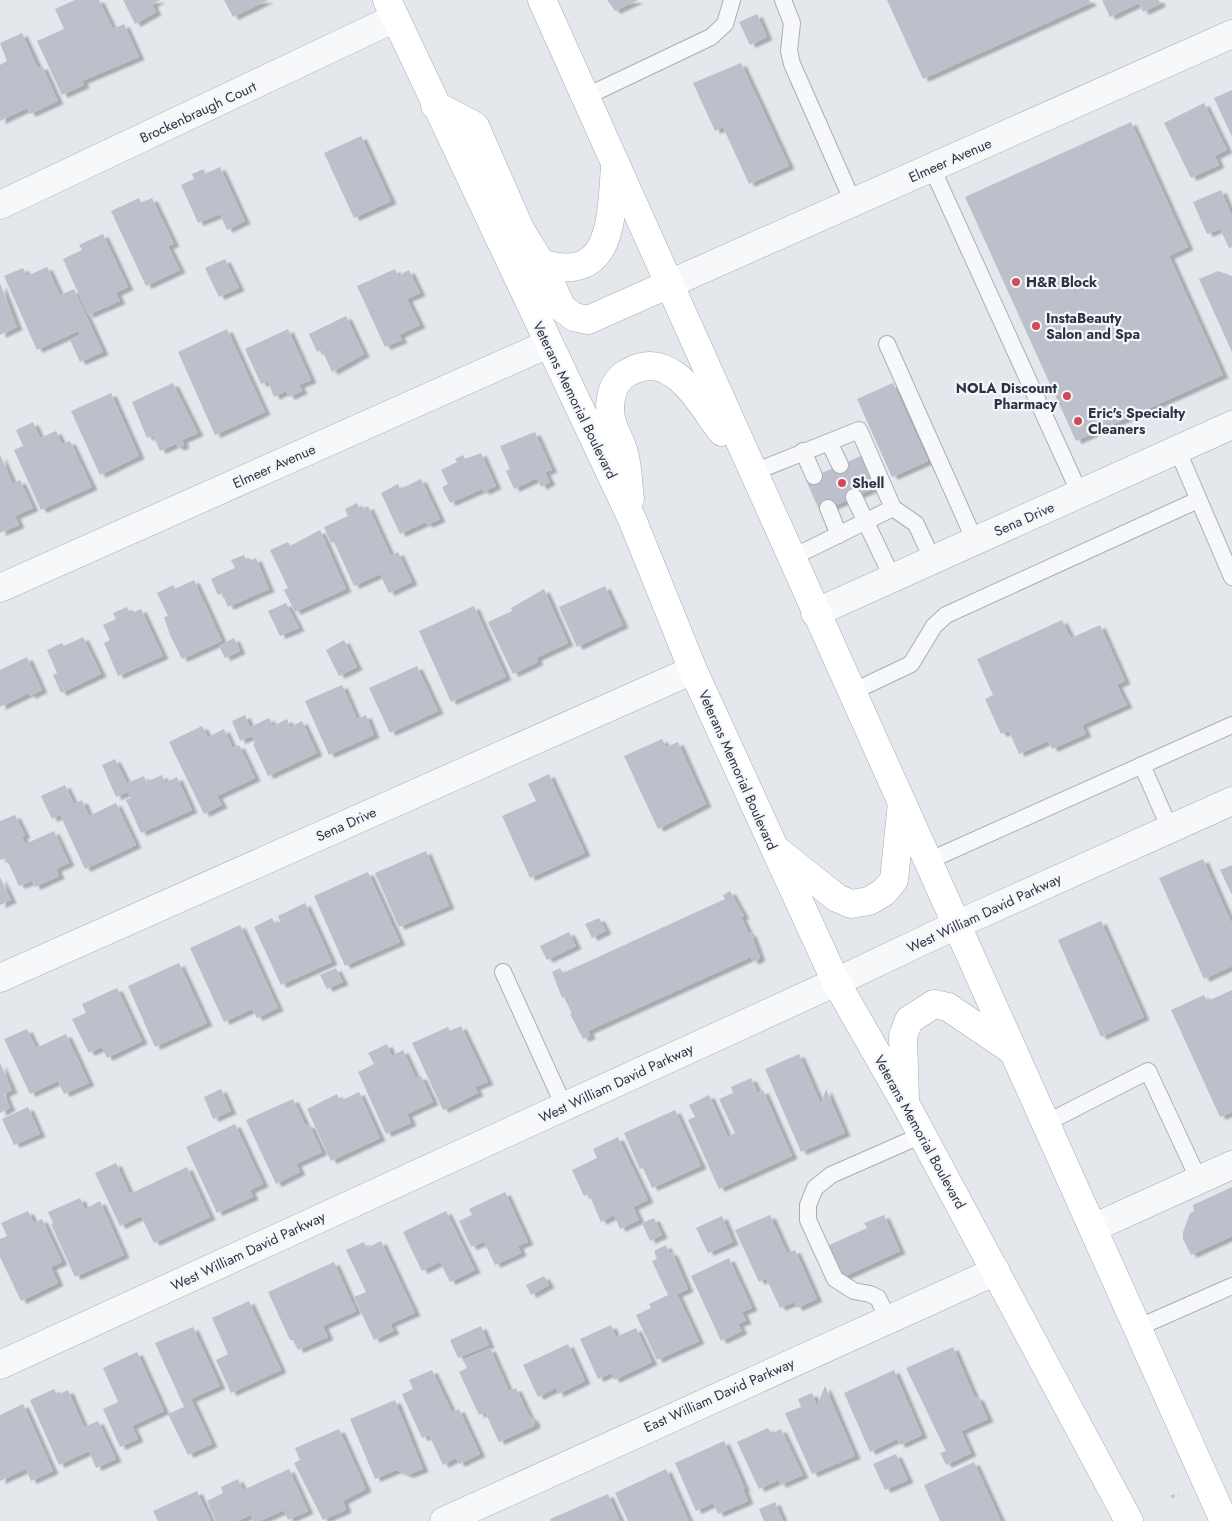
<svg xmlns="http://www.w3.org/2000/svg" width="1232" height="1521" font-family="Jost,sans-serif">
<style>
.building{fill:#bbc0ca;filter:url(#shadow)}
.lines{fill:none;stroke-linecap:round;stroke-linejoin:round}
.lane-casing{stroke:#a9aeb7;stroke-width:18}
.street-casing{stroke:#a9aeb7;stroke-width:29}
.primary-casing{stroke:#a3abb8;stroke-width:29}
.path{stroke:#c2c5cb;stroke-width:3;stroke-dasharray:4 4;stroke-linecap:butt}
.lane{stroke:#f7f8fa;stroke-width:16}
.street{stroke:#f7f8fa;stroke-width:28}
.primary{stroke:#fff;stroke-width:28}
.poi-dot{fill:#d1495b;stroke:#f4f6f9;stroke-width:2}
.labels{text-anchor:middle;stroke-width:4.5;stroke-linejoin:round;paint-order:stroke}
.street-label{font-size:14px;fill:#2b3445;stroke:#f4f6f9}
.poi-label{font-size:14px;font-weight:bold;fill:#2b3445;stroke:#f4f6f9;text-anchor:start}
</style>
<defs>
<filter id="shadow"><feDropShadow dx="5.5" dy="3" stdDeviation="1" flood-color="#0004"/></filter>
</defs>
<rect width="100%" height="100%" fill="#e4e7ec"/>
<!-- building -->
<g class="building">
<polygon points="75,0 99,0 113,29 124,24 139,57 82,81 84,85 62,95 37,41 64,29 55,9"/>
<polygon points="123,0 160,0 152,4 156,12 135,24"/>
<polygon points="224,0 268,0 233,17"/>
<polygon points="607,0 638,0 615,11"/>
<polygon points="887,0 1089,0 1091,3 923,79"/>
<polygon points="1102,0 1159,0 1160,4 1143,12 1139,3 1110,17"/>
<polygon points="757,14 767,37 750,45 739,22"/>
<polygon points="22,33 38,68 42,66 58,101 30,114 27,108 0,121 0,65 7,61 0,43"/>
<polygon points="741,63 789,166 749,184 723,127 715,131 693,83"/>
<polygon points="1232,90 1232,137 1214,98"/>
<polygon points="1204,103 1227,150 1215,156 1219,165 1191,178 1164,123"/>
<polygon points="1131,122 1188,247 1169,256 1223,375 1076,441 965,197"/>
<polygon points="361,136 391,201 354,218 324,153"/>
<polygon points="220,167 245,221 227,230 220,214 198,223 181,185 194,179 192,174 204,169 205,174"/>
<polygon points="1221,190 1232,216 1232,247 1229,248 1220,229 1207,234 1193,202"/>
<polygon points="139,198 141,203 152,198 174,244 168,246 180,270 146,286 111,211"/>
<polygon points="103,234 128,287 116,293 120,301 88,315 63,259 82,250 79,245"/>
<polygon points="225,259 239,288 219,297 205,268"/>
<polygon points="47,267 60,295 74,289 103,352 80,362 70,340 80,335 78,331 37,350 4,276 23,268 27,276"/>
<polygon points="395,269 398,276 409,270 420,293 407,299 420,325 399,335 402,340 385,347 357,286"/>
<polygon points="1218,271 1232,276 1232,352 1199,279"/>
<polygon points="0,283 17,327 0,335"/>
<polygon points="346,316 364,354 332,372 322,350 317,352 309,334"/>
<polygon points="227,329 265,412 215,435 178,352"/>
<polygon points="288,329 311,380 299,385 302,391 289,397 286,391 274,397 268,381 261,384 245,349"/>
<polygon points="173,383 198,433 182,440 184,445 178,448 176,444 160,451 153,435 147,438 132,402"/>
<polygon points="893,383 928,461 892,477 857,399"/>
<polygon points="111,393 139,456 100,475 71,411"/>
<polygon points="33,422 40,438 56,431 62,444 70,441 92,487 41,510 14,450 23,446 16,430"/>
<polygon points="535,432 552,470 545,472 550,482 541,487 537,478 514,489 506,471 510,469 500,446"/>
<polygon points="481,453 496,486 484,492 482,489 450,503 442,487 448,484 441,470 457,462 455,459 463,455 465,459"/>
<polygon points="0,455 13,484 20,480 33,508 15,516 19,525 0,533"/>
<polygon points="863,455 877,487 820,512 806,480"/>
<polygon points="421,479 440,519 427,525 426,522 400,534 381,493 398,484 400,489"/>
<polygon points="357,503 360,510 368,506 391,556 398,552 412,582 389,593 380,574 354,586 334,542 331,543 324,527 348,516 345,509"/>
<polygon points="320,530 346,589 295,612 284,590 288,588 270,550 288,542 290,546"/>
<polygon points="244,555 247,562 256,558 269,589 228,607 222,593 218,595 211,579 235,568 231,560"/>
<polygon points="194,580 222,641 182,659 170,635 164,617 168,616 157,593 173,585 175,589"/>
<polygon points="605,586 623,625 577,647 559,607"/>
<polygon points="544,589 568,643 536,658 538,662 513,674 488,622 512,611 511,608"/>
<polygon points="286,603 299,628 280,636 268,611"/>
<polygon points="474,606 506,677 451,702 419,631"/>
<polygon points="127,607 130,614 141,609 163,656 118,676 104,643 110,640 103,625 116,619 113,613"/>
<polygon points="1062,620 1071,638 1100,625 1125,681 1117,685 1127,705 1082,725 1086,734 1052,749 1048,741 1019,754 1009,731 1001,734 985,699 993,695 977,659"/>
<polygon points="83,637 101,674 61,693 53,675 57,673 47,650 62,643 64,646"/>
<polygon points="234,638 240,651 225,658 219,646"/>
<polygon points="344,640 357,667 339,676 326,650"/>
<polygon points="27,657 42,690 30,696 29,693 0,707 0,670"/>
<polygon points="417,666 438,711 390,733 369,688"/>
<polygon points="342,685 357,719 366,715 374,735 329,755 305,701"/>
<polygon points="245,715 250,727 269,718 273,726 287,719 290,727 302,721 317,753 268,776 253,744 255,743 252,736 240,741 232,721"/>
<polygon points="202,726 208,737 224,729 233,748 239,745 255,778 217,796 222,805 204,814 169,742"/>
<polygon points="662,739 666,747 678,742 706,804 658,829 624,756"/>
<polygon points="115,759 127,783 144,776 146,782 162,775 165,783 177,777 192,810 141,833 126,800 131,798 128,792 116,797 102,765"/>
<polygon points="549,774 585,853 530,878 502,816 536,801 528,784"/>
<polygon points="65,785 74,804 82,800 89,816 116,803 136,845 85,869 60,815 52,819 41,796"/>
<polygon points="15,815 25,835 22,836 25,844 54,831 69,863 56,869 59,876 35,887 32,881 19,886 6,858 0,860 0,821"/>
<polygon points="426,851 449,906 399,927 375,873"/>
<polygon points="1203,859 1232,924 1232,966 1204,979 1159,878"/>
<polygon points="1232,865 1232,895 1220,870"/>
<polygon points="368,872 400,942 345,966 314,896"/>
<polygon points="0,877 11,900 0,905"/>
<polygon points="730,891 744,916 741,917 749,934 751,933 760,958 753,962 751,957 588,1031 590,1036 583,1039 570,1014 572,1014 564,997 562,998 552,972 560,968 563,973 725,899 723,895"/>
<polygon points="305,903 332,962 281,985 254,927 272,918 275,924 280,921 278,916"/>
<polygon points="599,918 606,931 592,938 585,924"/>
<polygon points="1101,921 1144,1017 1101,1037 1058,940"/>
<polygon points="240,925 278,1008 257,1018 252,1009 224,1022 190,948"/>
<polygon points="569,932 576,946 547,960 540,946"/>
<polygon points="179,963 207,1023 155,1047 128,986"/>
<polygon points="336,968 343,982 327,989 320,975"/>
<polygon points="117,988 142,1041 107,1058 102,1047 89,1053 72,1019 86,1013 82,1004"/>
<polygon points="1232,990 1232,1054 1208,1001"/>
<polygon points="1204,995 1232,1057 1232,1112 1220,1117 1171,1010"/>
<polygon points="461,1026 488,1082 475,1087 478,1093 443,1110 412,1043 448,1027 450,1031"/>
<polygon points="27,1029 36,1048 66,1034 89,1083 64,1094 58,1081 30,1094 4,1039"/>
<polygon points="387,1044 392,1056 403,1050 416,1078 421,1076 433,1102 407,1114 411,1123 386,1134 358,1072 374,1064 368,1053"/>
<polygon points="799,1054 821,1104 826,1089 845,1133 801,1152 765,1069"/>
<polygon points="0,1063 12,1090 4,1094 10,1108 0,1113"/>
<polygon points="751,1078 758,1093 763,1090 792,1156 719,1189 688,1120 695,1117 689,1105 709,1095 728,1137 735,1133 719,1099 733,1093 731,1087"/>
<polygon points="221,1089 231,1111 213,1119 204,1097"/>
<polygon points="359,1092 380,1138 331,1161 307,1109 337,1094 340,1101"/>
<polygon points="293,1099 306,1126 309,1124 322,1152 296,1164 300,1172 276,1184 246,1120"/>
<polygon points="28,1107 40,1134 14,1145 2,1119"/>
<polygon points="675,1110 701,1166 652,1188 643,1168 640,1169 624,1133"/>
<polygon points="235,1124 263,1184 250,1190 253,1197 217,1213 186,1147"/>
<polygon points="618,1137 648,1200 633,1207 639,1220 620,1229 614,1215 601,1222 589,1194 584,1196 572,1170 597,1158 593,1149"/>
<polygon points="116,1163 129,1192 134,1192 187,1167 210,1217 154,1243 141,1216 120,1226 95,1173"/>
<polygon points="1232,1187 1232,1236 1191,1255 1183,1239 1183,1232 1190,1213 1194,1211 1193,1205"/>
<polygon points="505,1192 528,1242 518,1246 521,1253 495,1265 484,1242 471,1247 459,1221 472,1215 469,1209"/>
<polygon points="80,1198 85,1209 100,1201 124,1255 75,1277 51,1224 53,1223 48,1212"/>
<polygon points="28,1211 34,1223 42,1219 62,1262 51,1267 58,1283 21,1301 0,1257 0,1239 7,1236 1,1223"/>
<polygon points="446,1211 475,1270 450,1282 440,1262 422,1271 403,1232"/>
<polygon points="770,1215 787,1253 795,1250 817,1299 797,1308 794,1302 780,1308 766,1278 759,1282 735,1230"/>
<polygon points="884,1215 900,1251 839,1279 825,1247 867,1228 864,1223"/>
<polygon points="722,1216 733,1242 708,1253 696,1228"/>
<polygon points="654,1218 662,1235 650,1241 642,1223"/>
<polygon points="381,1241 415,1313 390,1324 394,1331 374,1340 354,1297 366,1292 346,1250 364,1242 367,1248"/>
<polygon points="666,1245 669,1253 672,1252 688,1289 677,1294 699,1341 657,1360 636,1315 651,1308 649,1304 668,1295 652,1261 657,1259 654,1251"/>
<polygon points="729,1258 752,1308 742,1312 746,1321 738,1324 742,1331 721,1341 691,1276"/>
<polygon points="334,1262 356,1311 323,1326 328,1337 298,1350 293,1340 290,1340 268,1292"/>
<polygon points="544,1276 549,1285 531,1295 526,1285"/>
<polygon points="249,1301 281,1370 231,1393 216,1360 228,1354 212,1318"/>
<polygon points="611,1325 616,1337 636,1328 652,1362 614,1380 611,1373 598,1379 580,1339"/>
<polygon points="481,1326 489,1345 458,1358 450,1340"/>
<polygon points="193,1327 220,1386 191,1399 212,1444 188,1455 168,1414 184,1407 155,1343"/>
<polygon points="568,1344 585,1381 558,1394 556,1388 538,1397 523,1365"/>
<polygon points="953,1347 975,1398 978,1397 988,1419 961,1431 971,1453 946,1465 940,1453 946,1451 906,1368"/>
<polygon points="490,1348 509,1391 516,1388 530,1418 532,1417 535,1423 534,1426 499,1442 485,1412 479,1415 459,1372 467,1368 463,1360"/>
<polygon points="137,1352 164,1411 132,1426 138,1439 120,1447 103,1409 118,1402 103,1368"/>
<polygon points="432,1370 452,1412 459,1409 480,1454 459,1464 456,1458 443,1465 429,1435 422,1438 402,1394 413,1389 409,1380"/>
<polygon points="894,1370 922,1435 900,1445 897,1439 870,1452 844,1393"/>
<polygon points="825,1386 855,1456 812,1474 785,1413 801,1407 798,1399 812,1393 817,1406"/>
<polygon points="54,1389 57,1395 68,1390 84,1427 98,1421 116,1459 96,1468 89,1451 59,1465 30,1400"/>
<polygon points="395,1400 423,1469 408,1475 396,1470 375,1479 350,1419"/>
<polygon points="23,1404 53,1471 31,1481 26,1469 0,1481 0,1415"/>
<polygon points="768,1428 771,1434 781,1429 803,1475 780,1485 779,1480 759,1489 737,1442"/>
<polygon points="339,1429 366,1489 343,1501 346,1510 323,1520 294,1463 300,1460 295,1448"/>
<polygon points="724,1441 745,1489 743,1489 748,1501 718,1514 713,1503 696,1511 675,1463"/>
<polygon points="896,1454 908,1480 885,1490 873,1464"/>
<polygon points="974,1462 1001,1521 940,1521 924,1485"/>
<polygon points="289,1469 308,1511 288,1520 284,1510 260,1521 253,1521 251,1515 237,1521 216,1521 207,1501 223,1493 221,1487 238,1479 243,1490"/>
<polygon points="666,1469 689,1521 628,1521 615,1493"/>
<polygon points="197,1491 211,1521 158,1521 153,1511"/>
<polygon points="608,1494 620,1521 551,1521 550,1519"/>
<polygon points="775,1502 783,1521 764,1521 759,1509"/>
</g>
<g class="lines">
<defs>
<g id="lane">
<polyline points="783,0 792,23 789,51 792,64 853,202"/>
<polyline points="585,97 711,37 725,24 732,0"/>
<polyline points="932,168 1080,494"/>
<polyline points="887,344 975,541"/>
<polyline points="829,442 840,465"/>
<polyline points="1177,449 1232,577"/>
<polyline points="803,451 814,476"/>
<polyline points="752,473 859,430 893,508 791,558"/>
<polyline points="854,497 893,579"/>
<polyline points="828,508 839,535"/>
<polyline points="893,508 916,524 933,561"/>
<polyline points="852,692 911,664 934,626 946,615 1198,500"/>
<polyline points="1142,765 1170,829"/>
<polyline points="928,861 1232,725"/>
<polyline points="503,972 564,1106"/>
<polyline points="1046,1123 1148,1071 1199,1180"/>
<polyline points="888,1319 878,1298 870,1294 854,1291 835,1279 808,1220 808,1205 815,1188 831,1175 922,1135"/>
<polyline points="1137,1328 1232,1286"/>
</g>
<g id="street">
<polyline points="0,205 395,18"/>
<polyline points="667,285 1232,34"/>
<polyline points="0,588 548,344"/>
<polyline points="815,613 1232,425"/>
<polyline points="0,978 693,670"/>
<polyline points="1093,1228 1232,1165"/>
<polyline points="0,1365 836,982 956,925 1232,801"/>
<polyline points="444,1521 996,1271"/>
</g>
<g id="primary">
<polyline points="387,0 632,519 693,670 836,982 905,1103 1129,1521"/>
<path d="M542 0C766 508 998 1013 1224 1521"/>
<polyline points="435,105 475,126 520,229 541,263 562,308 574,317 588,320 667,285"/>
<path d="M541 263C614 286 611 215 615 167"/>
<path d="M630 499C628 484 628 467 624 453 620 438 610 426 610 410 610 396 614 381 627 373 672 347 698 401 722 432"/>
<polyline points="778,851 837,898 851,904 869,901 884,892 894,880 902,803"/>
<polyline points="905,1100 903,1036 909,1020 934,1004 948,1007 1013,1051"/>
</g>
</defs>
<!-- lane casing -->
<use href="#lane" class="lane-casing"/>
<!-- street casing -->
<use href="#street" class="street-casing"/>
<!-- primary casing -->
<use href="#primary" class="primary-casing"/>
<!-- path -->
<polyline class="path" points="1171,1497 1179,1494"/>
<!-- lane -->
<use href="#lane" class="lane"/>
<!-- street -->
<use href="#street" class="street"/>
<!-- primary -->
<use href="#primary" class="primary"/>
</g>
<!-- markers -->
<g class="poi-dot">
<circle cx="1016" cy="282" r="5"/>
<circle cx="1036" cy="326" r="5"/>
<circle cx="1067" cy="396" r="5"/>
<circle cx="1078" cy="421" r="5"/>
<circle cx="842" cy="483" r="5"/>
</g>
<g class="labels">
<!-- street labels -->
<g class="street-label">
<text transform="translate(198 112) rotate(-25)" y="5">Brockenbraugh Court</text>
<text transform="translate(950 160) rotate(-24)" y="5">Elmeer Avenue</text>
<text transform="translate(575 400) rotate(64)" y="5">Veterans Memorial Boulevard</text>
<text transform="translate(274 466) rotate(-24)" y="5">Elmeer Avenue</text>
<text transform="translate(1024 519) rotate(-24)" y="5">Sena Drive</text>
<text transform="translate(738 770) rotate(66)" y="5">Veterans Memorial Boulevard</text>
<text transform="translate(346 824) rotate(-24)" y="5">Sena Drive</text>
<text transform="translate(984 913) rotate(-25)" y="5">West William David Parkway</text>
<text transform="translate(616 1083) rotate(-25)" y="5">West William David Parkway</text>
<text transform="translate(920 1132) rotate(61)" y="5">Veterans Memorial Boulevard</text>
<text transform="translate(248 1251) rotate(-25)" y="5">West William David Parkway</text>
<text transform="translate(719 1395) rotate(-24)" y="5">East William David Parkway</text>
</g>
<!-- poi labels -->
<g class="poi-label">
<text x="1026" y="287">H&amp;R Block</text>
<text x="1046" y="323">InstaBeauty<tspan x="1046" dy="16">Salon and Spa</tspan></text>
<text x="1057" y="393" text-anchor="end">NOLA Discount<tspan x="1057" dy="16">Pharmacy</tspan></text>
<text x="1088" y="418">Eric's Specialty<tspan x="1088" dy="16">Cleaners</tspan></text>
<text x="852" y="488">Shell</text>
</g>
</g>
</svg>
